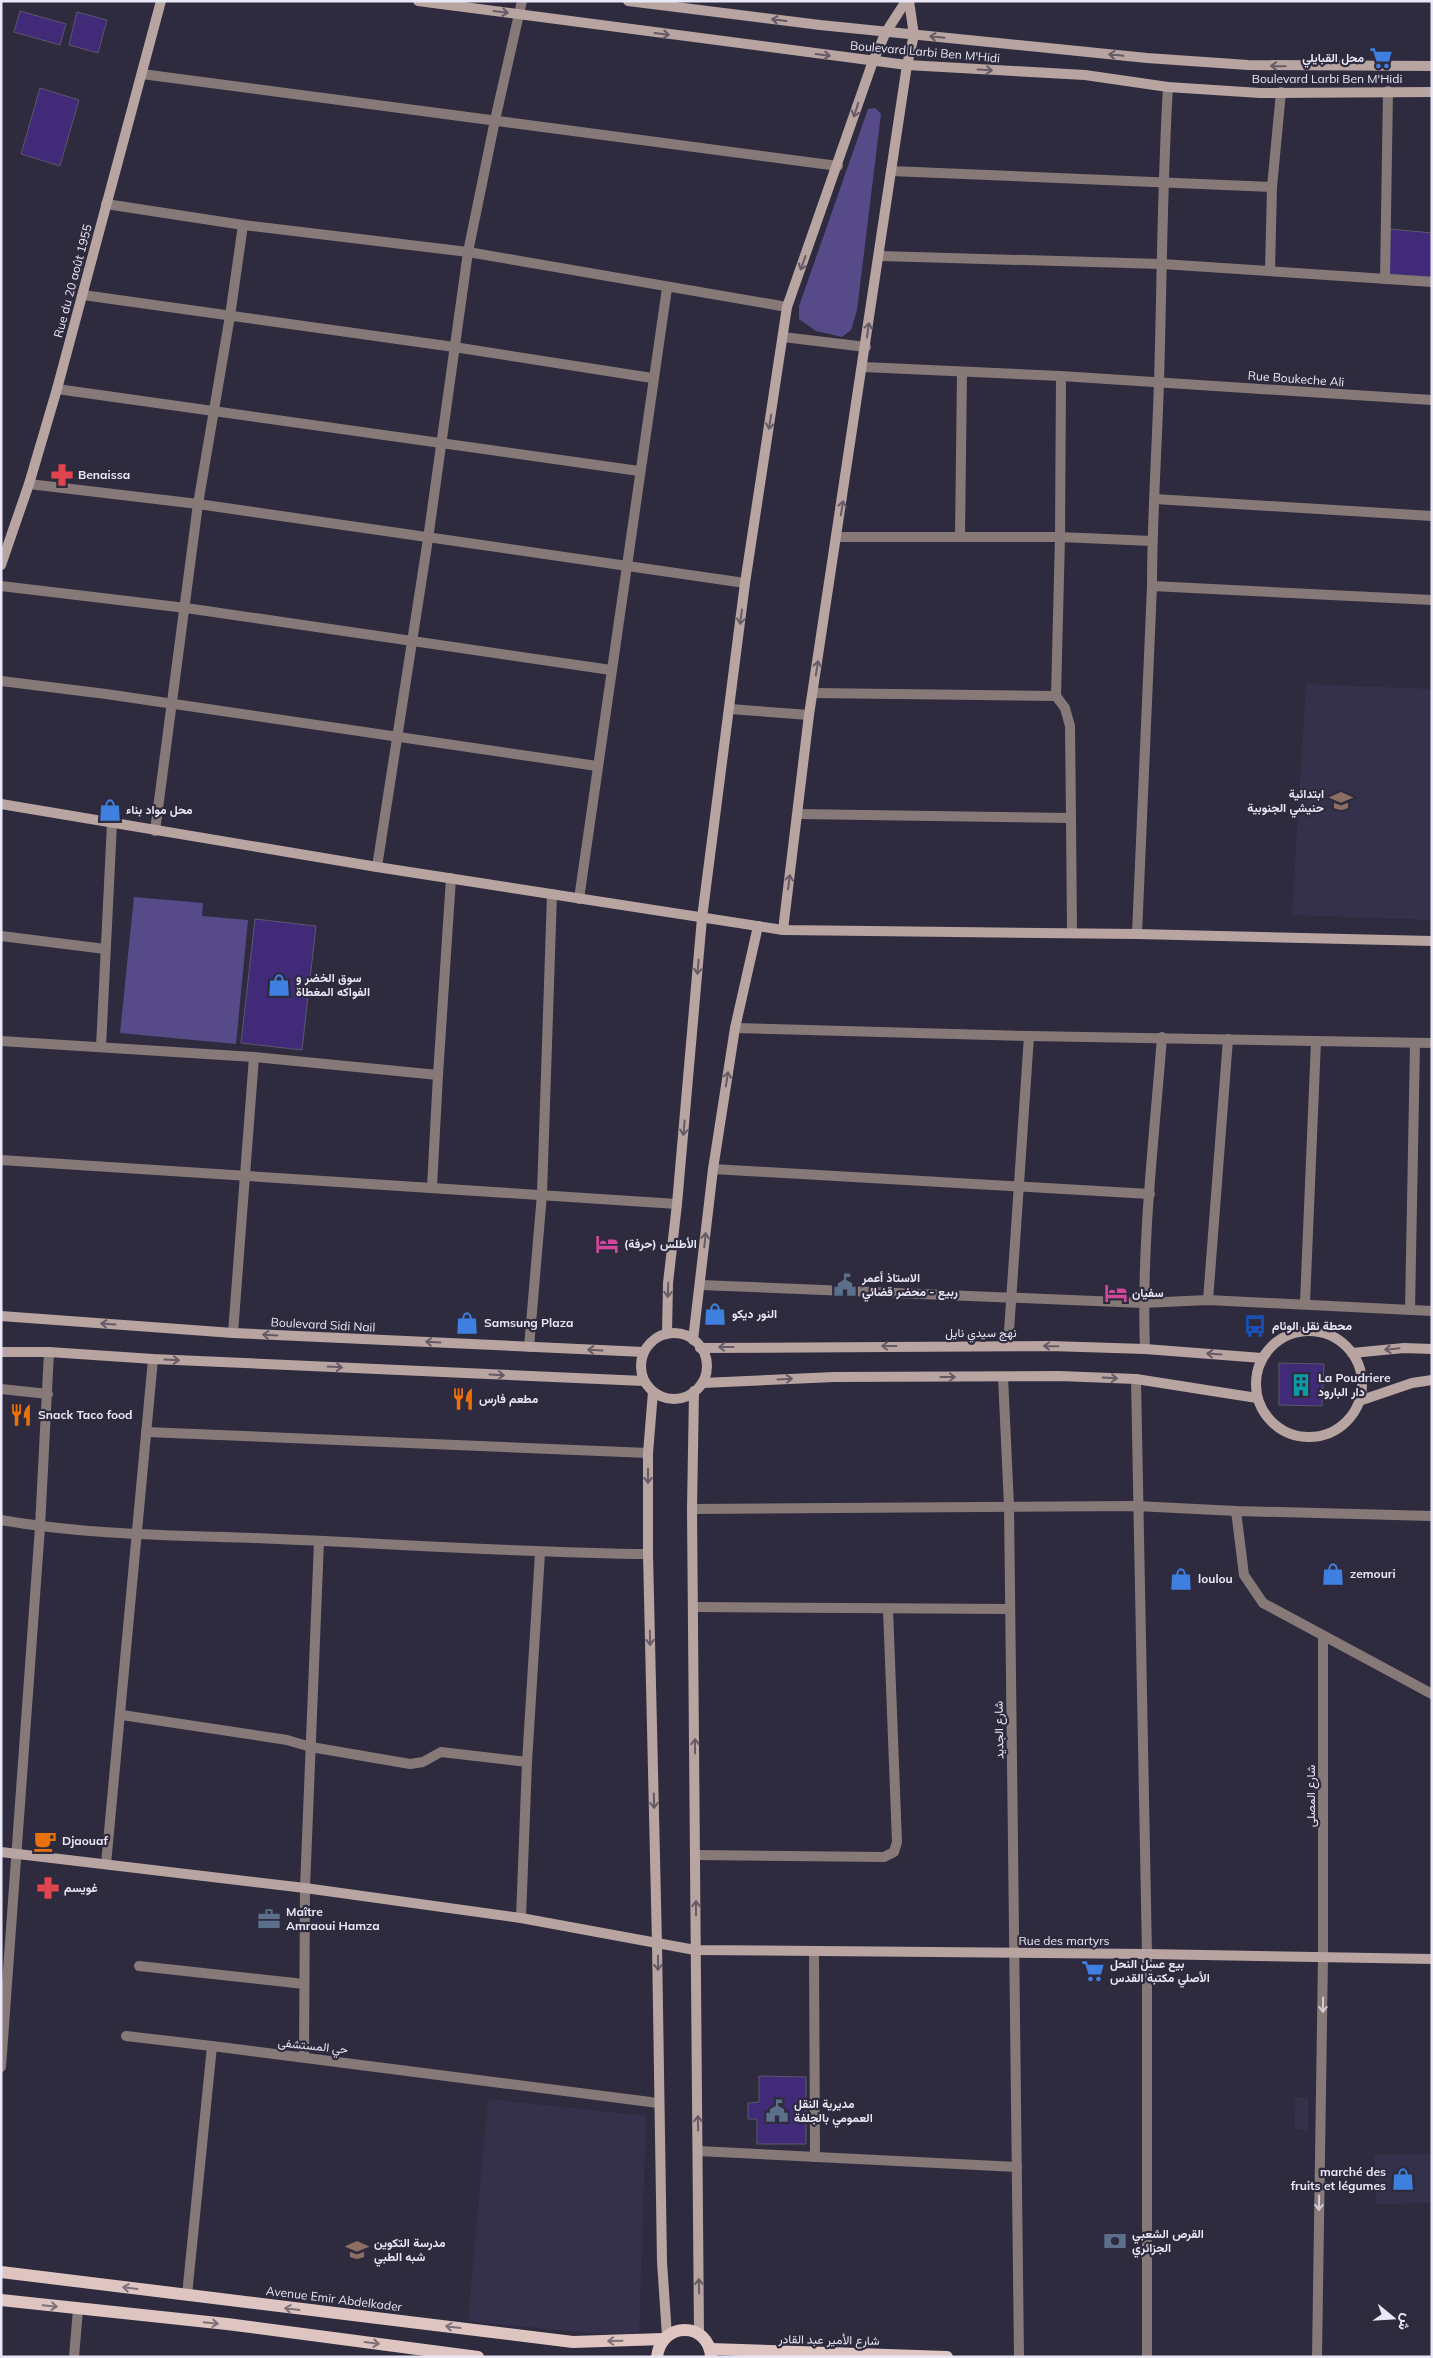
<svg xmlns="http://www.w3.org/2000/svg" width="1433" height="2358" font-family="Mulish,Vazirmatn,sans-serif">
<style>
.built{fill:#36314b}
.green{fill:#574a89}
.building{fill:#412b79;stroke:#5a576d}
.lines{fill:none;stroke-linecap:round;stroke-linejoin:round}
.street{stroke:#867977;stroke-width:10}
.secondary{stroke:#b8a4a1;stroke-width:10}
.primary{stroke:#dfc5c1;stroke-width:12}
.oneway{stroke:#655b66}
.oneway2{stroke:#d1ccd6}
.oneway3{stroke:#7e7079}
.labels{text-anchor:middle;stroke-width:4.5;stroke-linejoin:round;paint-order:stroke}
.street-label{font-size:12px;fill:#eae8f6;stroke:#2e2b3e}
.poi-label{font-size:12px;font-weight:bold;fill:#eae8f6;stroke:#2e2b3e;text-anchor:start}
</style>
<rect width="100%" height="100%" fill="#2e2b3e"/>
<!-- built -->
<g class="built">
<polygon points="1306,684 1432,689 1432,920 1292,915"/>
<polygon points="1308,2097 1308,2130 1295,2129 1294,2098"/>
<polygon points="488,2099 646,2116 639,2338 468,2321"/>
<polygon points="1432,2154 1432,2203 1376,2204 1374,2155"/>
</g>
<!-- green -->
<g class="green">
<polygon points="875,108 881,114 857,310 851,330 842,337 816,331 799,319 799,306 868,109"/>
<polygon points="134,897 203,903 202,916 248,920 236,1044 120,1033"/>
</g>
<!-- building -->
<g class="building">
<polygon points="20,11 66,24 60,45 14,32"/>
<polygon points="77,12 107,20 98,53 69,45"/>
<polygon points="40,88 79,100 60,166 21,154"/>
<polygon points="1390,229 1432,233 1432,277 1388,274"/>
<polygon points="255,919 316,926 302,1050 241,1043"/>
<polygon points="1279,1363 1324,1364 1322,1406 1279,1405"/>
<polygon points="759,2076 806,2077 806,2144 757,2144 757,2119 748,2119 748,2103 759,2102"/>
</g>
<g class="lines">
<!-- street -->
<g class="street">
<polyline points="142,74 838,166"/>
<polyline points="891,171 1272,187 1281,92"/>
<polyline points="106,204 243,225 468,252 787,307"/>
<polyline points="879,256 1162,264 1432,282"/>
<polyline points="1270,271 1272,187"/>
<polyline points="1385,279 1388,91"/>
<polyline points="83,295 454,347 652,378"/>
<polyline points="783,337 866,347"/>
<polyline points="863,367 1061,376 1432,400"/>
<polyline points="57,389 639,471"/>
<polyline points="29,484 198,504 745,583"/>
<polyline points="1155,499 1432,516"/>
<polyline points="837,537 1060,537 1152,541"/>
<polyline points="960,537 962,372"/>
<polyline points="1,586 186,608 611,670"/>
<polyline points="1152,586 1432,600"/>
<polyline points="1,681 106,694 597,766"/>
<polyline points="813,693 1056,696 1060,537 1061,376"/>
<polyline points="730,709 809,715"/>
<polyline points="798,814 1071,818 1070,726 1065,708 1056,696"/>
<polyline points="1071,818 1072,933"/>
<polyline points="155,831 198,504 230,316 243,225"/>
<polyline points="377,867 428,539 468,252 495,120 522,1"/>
<polyline points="579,899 667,288"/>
<path d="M1137 934 1152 586C1152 518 1157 449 1159 381 1162 283 1162 185 1168 87"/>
<polyline points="1,936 105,949"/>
<polyline points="735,1028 1029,1036 1432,1043"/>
<polyline points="1,1041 254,1057 438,1075 451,878"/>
<polyline points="101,1047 112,823"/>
<polyline points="1,1160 677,1204"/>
<polyline points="713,1169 1150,1194"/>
<polyline points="432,1187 438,1075"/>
<polyline points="700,1285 1143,1303 1208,1300 1432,1311"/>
<polyline points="1208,1300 1228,1039"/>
<polyline points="1305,1303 1316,1041"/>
<polyline points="1410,1310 1415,1043"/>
<polyline points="233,1333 254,1057"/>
<polyline points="1008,1346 1029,1036"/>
<polyline points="529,1347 542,1194 552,894"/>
<path d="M1145 1349C1141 1245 1154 1141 1162 1037"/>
<polyline points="1003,1377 1009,1506 1019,2357"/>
<polyline points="1136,1379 1147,1954 1147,2357"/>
<polyline points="1,1389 48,1394"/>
<polyline points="146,1432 648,1453"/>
<polyline points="692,1509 1136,1506 1236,1511 1432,1516"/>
<polyline points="1236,1511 1244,1575 1263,1603 1432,1694"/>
<path d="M1 1520C91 1536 185 1535 277 1539 401 1544 524 1553 648 1554"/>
<polyline points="694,1607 1010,1609"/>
<polyline points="122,1715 287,1740 311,1747 410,1764 423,1762 441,1752 527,1762"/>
<polyline points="696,1855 884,1857 894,1852 897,1842 888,1609"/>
<polyline points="106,1864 153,1359"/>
<polyline points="521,1918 527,1762 540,1553"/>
<polyline points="814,1951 815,2157"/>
<polyline points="139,1966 304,1984"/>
<polyline points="126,2036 212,2046"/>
<polyline points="304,2057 305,1888 319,1541"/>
<polyline points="1,2067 40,1527 49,1352"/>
<polyline points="698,2151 1017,2167"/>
<polyline points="187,2295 212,2046 658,2103"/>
<polyline points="74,2357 78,2309"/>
<polyline points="1317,2357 1323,1957 1323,1636"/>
</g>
<!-- secondary -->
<g class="secondary">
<polyline points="418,1 907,65 1085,75 1168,87 1260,93 1432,92"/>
<polyline points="628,1 820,25 1147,58 1248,65 1432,66"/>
<polyline points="1,565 29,484 57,389 161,1"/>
<polyline points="1,804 377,867 783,930 1137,934 1432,941"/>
<polyline points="783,930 809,715 907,65 914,35 909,1"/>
<polyline points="1,1316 233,1333 644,1352"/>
<circle cx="1309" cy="1384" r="53"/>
<circle cx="674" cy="1366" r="33"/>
<polyline points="667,1334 668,1283 677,1204 702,918 745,583 787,307 873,61 886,32 906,1"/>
<polyline points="693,1340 713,1169 735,1028 758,926"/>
<polyline points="700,1348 1050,1346 1145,1349 1262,1358"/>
<polyline points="1,1352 49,1352 153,1359 644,1381"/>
<polyline points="1352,1353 1404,1348 1432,1349"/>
<polyline points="702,1383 834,1377 1059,1376 1136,1379 1257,1398"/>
<polyline points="694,1391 692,1509 699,2334"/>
<polyline points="653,1392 648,1453 648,1554 657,1944 662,2262 667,2336"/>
<polyline points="1359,1401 1412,1383 1432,1380"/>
<polyline points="1,1852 305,1888 521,1918 695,1950 1147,1954 1432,1959"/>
</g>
<!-- primary -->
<g class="primary">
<polyline points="1,2272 573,2342 663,2339"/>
<polyline points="1,2300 227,2324 478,2357"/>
<polyline points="710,2349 947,2357"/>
<path d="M657 2357C661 2321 709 2321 711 2357"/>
</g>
</g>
<!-- one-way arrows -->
<defs><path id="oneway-shaft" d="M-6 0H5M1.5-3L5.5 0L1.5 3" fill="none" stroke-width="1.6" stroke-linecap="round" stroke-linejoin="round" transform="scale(1.25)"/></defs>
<g class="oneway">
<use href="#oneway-shaft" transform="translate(501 12) rotate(7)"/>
<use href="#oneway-shaft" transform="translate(779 20) rotate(-173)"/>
<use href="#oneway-shaft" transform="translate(662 34) rotate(7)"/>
<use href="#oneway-shaft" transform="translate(937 37) rotate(-174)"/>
<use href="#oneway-shaft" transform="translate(823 55) rotate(7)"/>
<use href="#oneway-shaft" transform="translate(1116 55) rotate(-174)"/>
<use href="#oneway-shaft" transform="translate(1278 66) rotate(-179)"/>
<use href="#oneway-shaft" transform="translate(985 70) rotate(3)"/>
<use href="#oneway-shaft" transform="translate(856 110) rotate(108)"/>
<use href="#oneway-shaft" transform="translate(803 263) rotate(110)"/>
<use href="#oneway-shaft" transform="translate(868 330) rotate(-82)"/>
<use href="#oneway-shaft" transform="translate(770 422) rotate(99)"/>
<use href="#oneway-shaft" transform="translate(842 508) rotate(-81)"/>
<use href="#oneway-shaft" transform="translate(741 617) rotate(97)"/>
<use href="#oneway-shaft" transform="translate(817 668) rotate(-81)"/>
<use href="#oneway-shaft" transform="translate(789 882) rotate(-83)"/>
<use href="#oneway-shaft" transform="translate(698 967) rotate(95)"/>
<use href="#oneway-shaft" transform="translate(727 1079) rotate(-81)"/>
<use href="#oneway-shaft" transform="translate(684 1128) rotate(95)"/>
<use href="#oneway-shaft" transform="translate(705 1240) rotate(-84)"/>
<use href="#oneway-shaft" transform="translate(668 1290) rotate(92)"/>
<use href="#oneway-shaft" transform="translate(108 1324) rotate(-176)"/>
<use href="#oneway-shaft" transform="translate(270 1335) rotate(-177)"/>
<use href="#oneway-shaft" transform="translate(433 1342) rotate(-177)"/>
<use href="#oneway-shaft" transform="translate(889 1346) rotate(180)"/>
<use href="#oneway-shaft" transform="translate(1051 1346) rotate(-179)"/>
<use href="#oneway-shaft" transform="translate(726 1347) rotate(180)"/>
<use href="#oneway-shaft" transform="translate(1392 1349) rotate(174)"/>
<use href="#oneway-shaft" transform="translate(595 1350) rotate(-177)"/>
<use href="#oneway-shaft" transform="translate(1214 1354) rotate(-176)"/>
<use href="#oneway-shaft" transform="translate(172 1360) rotate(3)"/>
<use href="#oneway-shaft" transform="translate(335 1367) rotate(3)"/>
<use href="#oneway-shaft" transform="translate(497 1375) rotate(3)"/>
<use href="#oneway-shaft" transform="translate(948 1377)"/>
<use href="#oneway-shaft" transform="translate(1110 1378) rotate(3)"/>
<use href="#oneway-shaft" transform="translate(785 1379) rotate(-3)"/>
<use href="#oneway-shaft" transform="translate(648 1476) rotate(90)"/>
<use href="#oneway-shaft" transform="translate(650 1638) rotate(89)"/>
<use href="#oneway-shaft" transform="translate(695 1746) rotate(-90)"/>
<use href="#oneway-shaft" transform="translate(654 1801) rotate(89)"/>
<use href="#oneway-shaft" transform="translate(696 1908) rotate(-90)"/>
<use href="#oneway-shaft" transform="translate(658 1963) rotate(90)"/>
<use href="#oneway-shaft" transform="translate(698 2123) rotate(-91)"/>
<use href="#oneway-shaft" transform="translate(699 2286) rotate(-91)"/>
</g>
<g class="oneway2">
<use href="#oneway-shaft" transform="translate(1323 2005) rotate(91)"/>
<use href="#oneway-shaft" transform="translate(1319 2203) rotate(91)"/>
</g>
<g class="oneway3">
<use href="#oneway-shaft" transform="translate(130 2288) rotate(-173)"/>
<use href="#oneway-shaft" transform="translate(50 2306) rotate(6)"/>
<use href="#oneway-shaft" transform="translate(292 2309) rotate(-173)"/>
<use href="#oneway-shaft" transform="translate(211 2323) rotate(6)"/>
<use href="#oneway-shaft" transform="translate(453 2327) rotate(-173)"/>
<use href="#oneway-shaft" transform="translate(615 2341) rotate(179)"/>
<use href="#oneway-shaft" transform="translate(372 2343) rotate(7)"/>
</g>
<!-- icons -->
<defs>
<symbol id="supermarket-bare" viewBox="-9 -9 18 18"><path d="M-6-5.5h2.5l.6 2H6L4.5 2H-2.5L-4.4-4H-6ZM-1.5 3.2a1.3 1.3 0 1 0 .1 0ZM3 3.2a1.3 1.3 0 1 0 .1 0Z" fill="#3f7fe0" stroke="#2e2b3e" stroke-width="2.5" paint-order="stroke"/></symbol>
<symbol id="pharmacy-bare" viewBox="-9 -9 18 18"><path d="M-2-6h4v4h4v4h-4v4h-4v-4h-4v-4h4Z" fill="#e0444e" stroke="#2e2b3e" stroke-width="2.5" paint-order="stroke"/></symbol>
<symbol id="school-bare" viewBox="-9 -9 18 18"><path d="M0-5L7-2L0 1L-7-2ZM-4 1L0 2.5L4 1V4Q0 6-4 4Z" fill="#8d6e63" stroke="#2e2b3e" stroke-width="2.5" paint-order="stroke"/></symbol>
<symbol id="shop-bare" viewBox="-9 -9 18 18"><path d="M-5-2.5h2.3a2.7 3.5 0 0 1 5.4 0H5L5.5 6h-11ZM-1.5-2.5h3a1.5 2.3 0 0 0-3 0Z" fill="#3f7fe0" stroke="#2e2b3e" stroke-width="2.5" paint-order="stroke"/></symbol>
<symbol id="hotel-bare" viewBox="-9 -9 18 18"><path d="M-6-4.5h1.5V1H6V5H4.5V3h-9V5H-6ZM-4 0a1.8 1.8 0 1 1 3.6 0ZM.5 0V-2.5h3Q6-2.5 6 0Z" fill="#d1479c" stroke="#2e2b3e" stroke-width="2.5" paint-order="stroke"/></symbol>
<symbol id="civic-bare" viewBox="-9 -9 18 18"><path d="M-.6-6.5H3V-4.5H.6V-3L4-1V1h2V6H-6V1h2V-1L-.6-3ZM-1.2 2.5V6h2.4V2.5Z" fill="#5c6f8a" stroke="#2e2b3e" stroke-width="2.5" paint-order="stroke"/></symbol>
<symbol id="bus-bare" viewBox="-9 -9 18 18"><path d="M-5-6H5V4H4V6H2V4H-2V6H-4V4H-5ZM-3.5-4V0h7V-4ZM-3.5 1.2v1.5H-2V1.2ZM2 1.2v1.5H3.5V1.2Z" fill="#1a4fb4" stroke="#2e2b3e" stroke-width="2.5" paint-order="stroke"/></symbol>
<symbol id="building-bare" viewBox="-9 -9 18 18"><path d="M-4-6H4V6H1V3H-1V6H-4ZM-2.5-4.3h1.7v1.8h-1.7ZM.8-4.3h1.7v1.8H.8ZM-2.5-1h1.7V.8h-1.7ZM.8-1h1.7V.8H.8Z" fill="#0f9aa8" stroke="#2e2b3e" stroke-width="2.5" paint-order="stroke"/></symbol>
<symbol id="restaurant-bare" viewBox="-9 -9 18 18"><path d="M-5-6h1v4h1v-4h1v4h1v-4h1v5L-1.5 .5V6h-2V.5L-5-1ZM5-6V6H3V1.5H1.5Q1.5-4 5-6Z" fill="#e8710a" stroke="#2e2b3e" stroke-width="2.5" paint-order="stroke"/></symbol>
<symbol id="cafe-bare" viewBox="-9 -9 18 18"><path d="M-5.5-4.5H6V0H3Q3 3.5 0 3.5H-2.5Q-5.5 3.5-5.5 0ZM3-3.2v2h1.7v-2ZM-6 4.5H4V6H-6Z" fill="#e8710a" stroke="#2e2b3e" stroke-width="2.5" paint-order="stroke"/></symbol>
<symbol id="office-bare" viewBox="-9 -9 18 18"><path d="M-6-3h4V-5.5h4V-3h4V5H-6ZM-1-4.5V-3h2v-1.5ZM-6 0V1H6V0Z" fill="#5c6f8a" stroke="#2e2b3e" stroke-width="2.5" paint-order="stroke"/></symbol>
<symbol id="bank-bare" viewBox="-9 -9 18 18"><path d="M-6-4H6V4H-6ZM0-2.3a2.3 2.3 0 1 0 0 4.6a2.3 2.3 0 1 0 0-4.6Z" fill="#5c6f8a" stroke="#2e2b3e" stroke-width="2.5" paint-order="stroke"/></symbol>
<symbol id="university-bare" viewBox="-9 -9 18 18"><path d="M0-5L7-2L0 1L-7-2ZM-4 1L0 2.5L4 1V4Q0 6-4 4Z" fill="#8d6e63" stroke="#2e2b3e" stroke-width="2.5" paint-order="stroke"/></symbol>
</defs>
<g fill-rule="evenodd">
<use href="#supermarket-bare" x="1365" y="42" width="32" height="32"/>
<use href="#pharmacy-bare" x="46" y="459" width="32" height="32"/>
<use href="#school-bare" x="1325" y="785" width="32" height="32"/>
<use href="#shop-bare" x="94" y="794" width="32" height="32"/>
<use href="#shop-bare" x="263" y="969" width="32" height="32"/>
<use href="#hotel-bare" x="591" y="1228" width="32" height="32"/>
<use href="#civic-bare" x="829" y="1269" width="32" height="32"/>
<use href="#hotel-bare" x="1100" y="1277" width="32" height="32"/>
<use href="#shop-bare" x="699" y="1298" width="32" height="32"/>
<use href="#shop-bare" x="451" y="1307" width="32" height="32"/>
<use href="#bus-bare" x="1239" y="1310" width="32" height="32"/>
<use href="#building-bare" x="1285" y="1369" width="32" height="32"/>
<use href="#restaurant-bare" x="447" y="1383" width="32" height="32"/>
<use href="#restaurant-bare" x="5" y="1399" width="32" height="32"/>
<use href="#shop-bare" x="1317" y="1558" width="32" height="32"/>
<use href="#shop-bare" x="1165" y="1563" width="32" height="32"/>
<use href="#cafe-bare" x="29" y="1825" width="32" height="32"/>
<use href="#pharmacy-bare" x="32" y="1872" width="32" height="32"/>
<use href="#office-bare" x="253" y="1903" width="32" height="32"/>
<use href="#supermarket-bare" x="1077" y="1955" width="32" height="32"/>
<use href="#civic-bare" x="761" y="2095" width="32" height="32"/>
<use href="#shop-bare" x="1387" y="2163" width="32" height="32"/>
<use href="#bank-bare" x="1099" y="2225" width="32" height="32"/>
<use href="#university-bare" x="341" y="2234" width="32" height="32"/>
</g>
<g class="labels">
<!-- street labels -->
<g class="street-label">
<text transform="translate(925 52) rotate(5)" y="4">Boulevard Larbi Ben M'Hidi</text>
<text x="1327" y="83">Boulevard Larbi Ben M'Hidi</text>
<text transform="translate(73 281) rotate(-75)" y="4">Rue du 20 août 1955</text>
<text transform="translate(1296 379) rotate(4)" y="4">Rue Boukeche Ali</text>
<text transform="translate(323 1325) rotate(3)" y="4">Boulevard Sidi Nail</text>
<text x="981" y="1337">نهج سيدي نايل</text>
<text transform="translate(999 1730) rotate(-91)" y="4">شارع الجديد</text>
<text transform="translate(1311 1796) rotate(-90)" y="4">شارع المصلى</text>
<text x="1064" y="1945">Rue des martyrs</text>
<text transform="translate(313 2046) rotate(6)" y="4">حي المستشفى</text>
<text transform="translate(334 2299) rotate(7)" y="4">Avenue Emir Abdelkader</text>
<text transform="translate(829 2340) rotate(1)" y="4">شارع الأمير عبد القادر</text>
</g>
<!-- poi labels -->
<g class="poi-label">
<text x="1364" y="62" text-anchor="end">محل القبايلي</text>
<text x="78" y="479">Benaissa</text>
<text x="1324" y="798" text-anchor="end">ابتدائية<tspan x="1324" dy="14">حنيشي الجنوبية</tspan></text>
<text x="126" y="814">محل مواد بناء</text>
<text x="296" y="982">سوق الخضر و<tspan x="296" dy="14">الفواكه المغطاة</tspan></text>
<text x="624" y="1248">الأطلس (حرفة)</text>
<text x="862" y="1282">الاستاذ أعمر<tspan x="862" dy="14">ربيع - محضر قضائي</tspan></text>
<text x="1132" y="1297">سفيان</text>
<text x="732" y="1318">النور ديكو</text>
<text x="484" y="1327">Samsung Plaza</text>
<text x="1272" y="1330">محطة نقل الوئام</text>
<text x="1318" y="1382">La Poudriere<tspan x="1318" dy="14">دار البارود</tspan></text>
<text x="479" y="1403">مطعم فارس</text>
<text x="38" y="1419">Snack Taco food</text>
<text x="1350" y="1578">zemouri</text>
<text x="1198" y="1583">loulou</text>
<text x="62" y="1845">Djaouaf</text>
<text x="64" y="1892">غويسم</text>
<text x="286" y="1916">Maître<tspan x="286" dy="14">Amraoui Hamza</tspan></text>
<text x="1110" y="1968">بيع عسل النحل<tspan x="1110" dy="14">الأصلي مكتبة القدس</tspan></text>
<text x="794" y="2108">مديرية النقل<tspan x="794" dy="14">العمومي بالجلفة</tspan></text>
<text x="1386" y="2176" text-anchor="end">marché des<tspan x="1386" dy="14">fruits et légumes</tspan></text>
<text x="1132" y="2238">القرص الشعبي<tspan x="1132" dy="14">الجزائري</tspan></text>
<text x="374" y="2247">مدرسة التكوين<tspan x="374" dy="14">شبه الطبي</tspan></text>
</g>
</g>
<!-- border -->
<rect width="1433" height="2358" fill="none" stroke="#eae8f6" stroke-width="5"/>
<!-- north arrow -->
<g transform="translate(1393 2318) rotate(108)" stroke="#2e2b3e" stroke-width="4" paint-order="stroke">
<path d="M0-4L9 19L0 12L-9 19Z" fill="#eae8f6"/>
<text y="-8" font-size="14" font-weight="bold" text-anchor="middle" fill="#eae8f6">ش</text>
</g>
</svg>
